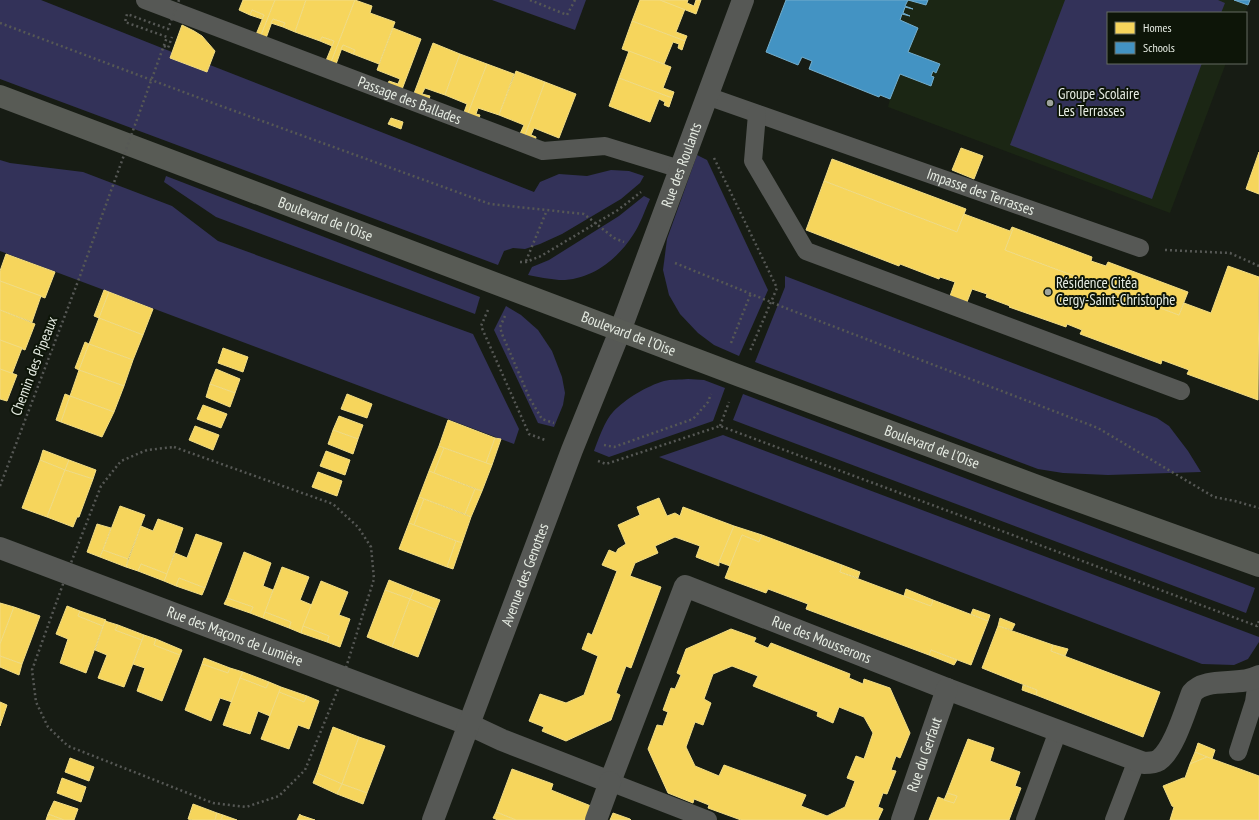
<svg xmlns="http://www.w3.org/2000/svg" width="1259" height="820" font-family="'PT Sans Narrow',sans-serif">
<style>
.built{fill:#1b2614}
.green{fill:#333259}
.homes{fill:#f6d55c;stroke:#f1dc84;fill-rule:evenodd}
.schools{fill:#4393c3;stroke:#74aecd}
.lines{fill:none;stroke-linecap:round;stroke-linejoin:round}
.path{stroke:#565855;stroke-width:2.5;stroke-dasharray:2 3;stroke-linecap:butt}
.service{stroke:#565855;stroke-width:18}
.minor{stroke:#565855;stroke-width:22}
.tertiary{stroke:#565855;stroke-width:22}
.secondary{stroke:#585b55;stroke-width:22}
.path-bridge{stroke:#565855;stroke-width:2.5;stroke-dasharray:2 3;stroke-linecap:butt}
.poi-dot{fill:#9ea39b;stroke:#0d1508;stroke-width:1.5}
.labels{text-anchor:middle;stroke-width:4;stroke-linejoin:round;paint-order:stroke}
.poi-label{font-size:15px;fill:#e6ece3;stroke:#0d1508;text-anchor:start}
.street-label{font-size:15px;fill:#e6ece3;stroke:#0d1508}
</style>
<rect width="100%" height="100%" fill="#171c14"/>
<!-- built -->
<polygon class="built" points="786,0 1250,0 1245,13 1108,13 1108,63 1226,63 1170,213 888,107 890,99 880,95 879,97 809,69 812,61 802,57 798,65 766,52"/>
<!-- green -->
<g class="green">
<polygon points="0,0 41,0 172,52 170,58 207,72 210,65 534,192 540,182 559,174 587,176 611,170 629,171 644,176 640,183 621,199 562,234 540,244 525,249 513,248 504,251 498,265 0,79"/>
<polygon points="492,0 586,0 575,30"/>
<polygon points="1065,0 1218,0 1225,3 1221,13 1108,13 1108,63 1202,63 1152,199 1010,145"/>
<polygon points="697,155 707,160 768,290 739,356 714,345 698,333 680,314 669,295 663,270 667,239"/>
<polygon points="0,160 10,163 83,172 172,206 218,241 473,334 519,429 514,444 0,251"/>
<polygon points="166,176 480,297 475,314 216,217 164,182"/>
<path d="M644 196 650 199C645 210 640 225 633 235 617 260 590 281 559 280 549 279 538 277 528 275L532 267 549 260 619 216Z"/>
<polygon points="785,276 1157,418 1169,426 1188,451 1201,472 1108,475 1063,473 1038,469 755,362 785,287"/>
<polygon points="506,306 521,315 538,330 552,351 562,377 565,393 563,405 554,427 538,423 494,330"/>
<path d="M688 379 704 380 725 388 713 421 609 457 594 451C598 440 605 420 613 412 625 399 647 386 664 381 671 379 680 380 688 379Z"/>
<polygon points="743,394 1255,588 1246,613 733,420"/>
<polygon points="723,435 1259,637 1259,642 1248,659 1234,665 1202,664 659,457"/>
</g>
<!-- homes -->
<g class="homes">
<polygon points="243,0 275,0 260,38 255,37 264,15 252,10 250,15 239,10"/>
<polygon points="275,0 306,0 295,32 283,27 285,23 273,19 265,41 260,38"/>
<polygon points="306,0 355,0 330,65 325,63 334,41 322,37 320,41 295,32"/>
<polygon points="355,0 372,6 370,13 395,22 379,64 353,54 355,50 343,45 335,67 330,65"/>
<polygon points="640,0 660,0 685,9 676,32 687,36 685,41 632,21"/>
<polygon points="660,0 688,0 687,3 694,6 696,0 701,0 696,14"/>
<polygon points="252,10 264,15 262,19 250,15"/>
<polygon points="273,19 285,23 283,27 271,23"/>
<polygon points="632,21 685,41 682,50 678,48 679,44 673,42 664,64 622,49"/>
<polygon points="182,25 194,31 202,36 215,51 207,72 170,58"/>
<polygon points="393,28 421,39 401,92 387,86 389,81 398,84 400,79 377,70"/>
<polygon points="322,37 334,41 332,46 320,41"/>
<polygon points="433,43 460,54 445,95 425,88 422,94 430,96 428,102 413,96"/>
<polygon points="343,45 355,50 353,54 341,49"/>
<polygon points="629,51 671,67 663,88 674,92 672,98 619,78"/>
<polygon points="460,54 487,64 467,116 463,115 467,104 445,95"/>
<polygon points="487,64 514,74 499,115 478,108 476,114 480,115 478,120 467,116"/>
<polygon points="516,71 545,82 524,138 519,136 524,125 499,115"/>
<polygon points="619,78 672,98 669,107 664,105 665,102 659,99 650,122 609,106"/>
<polygon points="545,82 576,94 559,138 534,128 531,135 536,137 535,142 524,138"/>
<polygon points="391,118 403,122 401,129 388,124"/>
<polygon points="961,148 983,156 974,179 952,170"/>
<polygon points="1259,152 1259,194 1246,189"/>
<polygon points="832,159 966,209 957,232 824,181"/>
<polygon points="824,181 957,232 964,214 1010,231 1011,229 1013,229 1005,250 1179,315 1184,303 1211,313 1228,266 1259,277 1258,400 1187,374 1189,370 1162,360 1161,364 1080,334 1082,330 1067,324 1066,327 1009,307 1010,306 986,297 987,294 972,289 967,302 950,296 955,282 940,277 939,279 900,264 899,266 806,230"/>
<polygon points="1012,227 1092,257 1091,261 1106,266 1108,262 1188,292 1179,315 1005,250 1013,229 1011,229"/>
<polygon points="6,254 55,272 45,298 0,281 0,271"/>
<polygon points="0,281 41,296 32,322 0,310"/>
<polygon points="104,290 109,292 99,318 94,316"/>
<polygon points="109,292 153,309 143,335 99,318"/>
<polygon points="0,310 35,324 25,350 0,340"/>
<polygon points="99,318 143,335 133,360 89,344"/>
<polygon points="0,340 22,348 12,374 0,369"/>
<polygon points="85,342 89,344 79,370 75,368"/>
<polygon points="89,344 133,360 124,386 79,370"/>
<polygon points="223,348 248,357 243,372 218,363"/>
<polygon points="0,369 17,375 7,401 0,399"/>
<polygon points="216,369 240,379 235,393 210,384"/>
<polygon points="79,370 124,386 114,412 70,396"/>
<polygon points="210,384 235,393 230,407 206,397"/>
<polygon points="65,394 70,396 61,422 56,420"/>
<polygon points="347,394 372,404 367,418 341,409"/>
<polygon points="70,396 114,412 102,437 61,422"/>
<polygon points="203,405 227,414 221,428 197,419"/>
<polygon points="339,416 363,425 358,439 333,430"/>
<polygon points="448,420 495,438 486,463 439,446"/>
<polygon points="195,426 219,435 213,450 189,440"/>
<polygon points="333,430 358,439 353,454 328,444"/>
<polygon points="495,438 501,439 492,465 486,463"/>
<polygon points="439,446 444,448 434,473 429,471"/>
<polygon points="444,448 492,465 482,491 434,473"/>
<polygon points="43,450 69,460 65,470 40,460"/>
<polygon points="326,451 350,460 345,475 320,466"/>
<polygon points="40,460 65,470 47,517 22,508"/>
<polygon points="69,460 96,470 93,479 65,470"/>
<polygon points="65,470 93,479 79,517 77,517 73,527 47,517"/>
<polygon points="429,471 475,489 465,514 419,497"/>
<polygon points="318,472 342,481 337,496 312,487"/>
<polygon points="475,489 482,491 471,517 465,514"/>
<polygon points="419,497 424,499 414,525 409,523"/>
<polygon points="659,498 667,516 675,513 680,516 683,507 734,526 719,562 719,566 696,557 700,546 675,537 655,546 658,553 635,563 630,576 661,587 631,668 626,666 616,693 620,695 611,720 566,741 542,731 544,727 529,721 540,694 566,703 584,695 598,656 582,649 588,633 592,635 617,571 602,565 609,550 616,553 618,549 626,544 618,525 640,515 637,507"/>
<polygon points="424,499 471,517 462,543 414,525"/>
<polygon points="120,506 145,515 128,559 103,550"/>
<polygon points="158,519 183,528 167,574 141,564 138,571 126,567 141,526 153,531"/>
<polygon points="409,523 456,541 447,567 399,549"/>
<polygon points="97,524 111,528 100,557 87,552"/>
<polygon points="734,526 762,535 759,542 742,535 730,566 719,562"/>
<polygon points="196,534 222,543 205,588 179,578 176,586 164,581 175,553 187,558"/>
<polygon points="742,535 759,542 762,535 842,565 840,572 904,596 931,606 933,600 988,621 971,665 931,650 929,655 806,609 808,604 768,589 766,593 725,578"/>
<polygon points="456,541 462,543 453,569 447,567"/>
<polygon points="103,550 128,559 126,567 100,557"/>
<polygon points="244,552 271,563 263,586 273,590 263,618 250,613 253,607 227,598"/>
<polygon points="141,564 167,574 164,581 138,571"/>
<polygon points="842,565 860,572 858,578 840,572"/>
<polygon points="282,567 309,577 300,600 312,605 301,633 289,628 291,622 265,612"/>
<polygon points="179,578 205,588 202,595 176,586"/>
<polygon points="389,580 414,590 410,599 385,590"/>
<polygon points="321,581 348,592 339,615 350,619 340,647 327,642 329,636 303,626"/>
<polygon points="906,589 933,600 931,606 904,596"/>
<polygon points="385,590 410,599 392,647 367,637"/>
<polygon points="414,590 440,600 436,610 410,599"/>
<polygon points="227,598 253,607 250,613 224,604"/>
<polygon points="410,599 436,610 418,657 392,647"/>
<polygon points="0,603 14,607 0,644"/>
<polygon points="67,606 80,611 78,616 103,626 86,673 60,663 68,639 56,634"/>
<polygon points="14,607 40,616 22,664 0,656 0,644"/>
<polygon points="973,609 990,615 988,621 971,614"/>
<polygon points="80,611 106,620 103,626 78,616"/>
<polygon points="265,612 291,622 289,628 263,618"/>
<polygon points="1000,618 1015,624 1012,630 998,626"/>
<polygon points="105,621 118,625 115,630 142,640 124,687 98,678 107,655 95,650"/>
<polygon points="118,625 144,635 142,640 115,630"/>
<polygon points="303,626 329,636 327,642 301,633"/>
<polygon points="998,626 1053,645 1051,651 1160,692 1143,737 1036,695 1037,690 982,668"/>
<path d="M731 629 756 638 754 642 768 648 771 643 850 674 849 678 863 684 864 679 890 688 910 733 900 758 896 756 891 770 896 771 887 794 883 793 878 807 883 809 878 820H741L708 808 709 805 694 799 693 803 668 793 648 749 657 725 663 726 668 712 663 710 671 688 675 689 681 675 677 673 686 649ZM732 666 758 676 753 686 818 712 817 716 833 723 839 707 864 717 873 733 864 759 856 756 847 778 855 781 845 807 827 816 801 806 806 795 724 765 719 776 695 766 686 747 695 722 703 725 711 703 704 699 713 674Z"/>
<polygon points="144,635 156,639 154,645 180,655 162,701 137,691 145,668 133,664"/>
<polygon points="156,639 182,650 180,655 154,645"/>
<polygon points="1053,645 1068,649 1065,656 1051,651"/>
<polygon points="931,650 957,660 954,665 929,655"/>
<polygon points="0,656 22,664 19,675 0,667"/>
<polygon points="204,658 230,668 228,673 202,664"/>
<polygon points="202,664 228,673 230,668 243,672 232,702 220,698 211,721 185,710"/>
<polygon points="243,672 269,682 266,688 240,678"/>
<polygon points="240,678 266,688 269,682 281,687 270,716 258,711 250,734 223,725"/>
<polygon points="1023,685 1037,690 1036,695 1022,690"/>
<polygon points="281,687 307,696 304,702 279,692"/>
<polygon points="279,692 304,702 307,696 319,701 309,729 298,725 289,749 261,739"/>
<polygon points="0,702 7,705 0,726"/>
<polygon points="333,727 359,737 342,784 317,773"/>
<polygon points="359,737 385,746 367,793 342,784"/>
<polygon points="968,739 994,748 990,761 1020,772 1015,786 1021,788 1009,820 929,820 938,797 954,803 957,796 947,793"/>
<polygon points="1198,743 1215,750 1212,759 1195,752"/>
<polygon points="1195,752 1207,757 1190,764"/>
<polygon points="1207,757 1259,776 1259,820 1170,820 1174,807 1172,806 1163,786 1183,778 1185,778 1190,764"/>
<polygon points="70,758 94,767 89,781 65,772"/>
<polygon points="512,769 553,784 551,790 591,806 586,820 516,820 496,812"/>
<polygon points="317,773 342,784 337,794 313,783"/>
<polygon points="62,778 86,787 81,802 57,793"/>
<polygon points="342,784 367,793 363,804 337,794"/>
<polygon points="947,793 957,796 954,803 944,800"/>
<polygon points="54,801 78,809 74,820 64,820 48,814"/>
<polygon points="193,804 217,813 215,820 192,820 188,819"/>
<polygon points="496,812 516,820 498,820 493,818"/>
<polygon points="217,813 223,815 221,820 215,820"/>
<polygon points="613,813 630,819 631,820 610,820"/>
<polygon points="48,814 64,820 46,820"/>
<polygon points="300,814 300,815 315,820 297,820"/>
<polygon points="223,815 237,820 221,820"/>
</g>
<!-- schools -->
<g class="schools">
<polygon points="786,0 928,0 926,5 908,0 905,6 913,9 905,7 903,13 910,16 902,14 900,20 918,28 908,52 940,64 936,73 933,71 931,76 934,77 931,86 900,74 890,99 880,95 879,97 809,69 812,61 802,57 798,65 766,52"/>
<polygon points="1234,0 1250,0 1248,5"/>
</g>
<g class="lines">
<!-- path -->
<g class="path">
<polyline points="530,0 567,15 575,0"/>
<polyline points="0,23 210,102 490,204 584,214 614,238 624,242"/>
<polyline points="164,46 168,48 172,37"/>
<polyline points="714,158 777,288 750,351"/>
<polyline points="1165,250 1230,253 1259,266"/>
<polyline points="526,261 547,210"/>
<polyline points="520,262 526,262 541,256 618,210 641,192"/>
<polyline points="675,263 788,309 1098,428 1214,497 1235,501 1259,508"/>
<polyline points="488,310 481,326 529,434 545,440"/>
<polyline points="505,316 500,327 502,334 530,399 542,419 554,423"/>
<polyline points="731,343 751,293"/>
<polyline points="720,426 729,402"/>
<polyline points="604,445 614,447 693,419 708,402 711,394"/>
<polygon points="174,447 333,504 358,527 371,547 374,579 343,677 305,770 279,796 246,807 213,803 68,746 48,727 36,702 32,670 67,573 101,486 121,461 147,450"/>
<polyline points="598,461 606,464 720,426 1257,626 1259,621"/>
<polyline points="0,486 80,276"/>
</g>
<!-- service -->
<g class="service">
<path id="s1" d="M145 0 543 151 605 146 680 169"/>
<path id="s2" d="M707 96 1140 248"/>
<polyline points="757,114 753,161 806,251 1181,391"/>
<polyline points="1238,752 1254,702 1256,688 1254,678"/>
<polyline points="610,782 708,820"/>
<polyline points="1025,820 1058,731"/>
<polyline points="1114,820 1137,760"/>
</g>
<!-- minor -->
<g class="minor">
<path id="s3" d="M620 331 743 0"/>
<path id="s4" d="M0 548 470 725 502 740 610 782 685 586 947 689 1144 763C1149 763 1154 763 1159 760 1174 749 1185 711 1192 693 1206 676 1240 687 1259 676"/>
<polyline points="596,820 610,782"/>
<path id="s5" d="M902 820 947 689"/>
</g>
<!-- tertiary -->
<path class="tertiary" id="s6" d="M433 820 572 450 620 331"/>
<!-- secondary -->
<path class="secondary" id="s7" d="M0 96 740 376 1051 491 1259 566"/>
<!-- path-bridge -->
<polyline class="path-bridge" points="80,276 167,37 125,22 127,14 168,29 179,0"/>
</g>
<!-- markers -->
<g class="poi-dot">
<circle cx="1050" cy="103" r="4"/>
<circle cx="1048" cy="292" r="4"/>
</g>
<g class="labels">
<!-- poi labels -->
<g class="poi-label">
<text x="1058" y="99">Groupe Scolaire<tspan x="1058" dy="17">Les Terrasses</tspan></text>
<text x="1056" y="288">Résidence Citéa<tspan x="1056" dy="17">Cergy-Saint-Christophe</tspan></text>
</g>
<!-- street labels -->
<g class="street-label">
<text dy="5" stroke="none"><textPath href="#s1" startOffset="283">Passage des Ballades</textPath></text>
<text dy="5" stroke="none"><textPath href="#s3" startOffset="177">Rue des Roulants</textPath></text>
<text dy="5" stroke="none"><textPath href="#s2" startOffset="290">Impasse des Terrasses</textPath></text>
<text dy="5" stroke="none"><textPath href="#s7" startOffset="348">Boulevard de l'Oise</textPath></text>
<text dy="5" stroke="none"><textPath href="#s7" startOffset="672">Boulevard de l'Oise</textPath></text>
<text transform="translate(34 366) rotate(-69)" y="5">Chemin des Pipeaux</text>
<text dy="5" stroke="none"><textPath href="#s7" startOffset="996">Boulevard de l'Oise</textPath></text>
<text dy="5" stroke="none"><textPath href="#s6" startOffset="262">Avenue des Genottes</textPath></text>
<text dy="5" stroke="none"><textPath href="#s4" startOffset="251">Rue des Maçons de Lumière</textPath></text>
<text dy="5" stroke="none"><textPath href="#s4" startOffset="1010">Rue des Mousserons</textPath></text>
<text dy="5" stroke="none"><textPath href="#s5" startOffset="69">Rue du Gerfaut</textPath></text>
</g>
</g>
<!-- legend -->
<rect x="1107" y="12" width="140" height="52" fill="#0d1508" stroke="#646b60"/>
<rect x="1115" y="22" width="20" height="12" fill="#f6d55c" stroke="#646b60"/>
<text x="1143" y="32" font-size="12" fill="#e6ece3">Homes</text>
<rect x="1115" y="42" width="20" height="12" fill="#4393c3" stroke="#646b60"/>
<text x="1143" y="52" font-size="12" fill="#e6ece3">Schools</text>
</svg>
